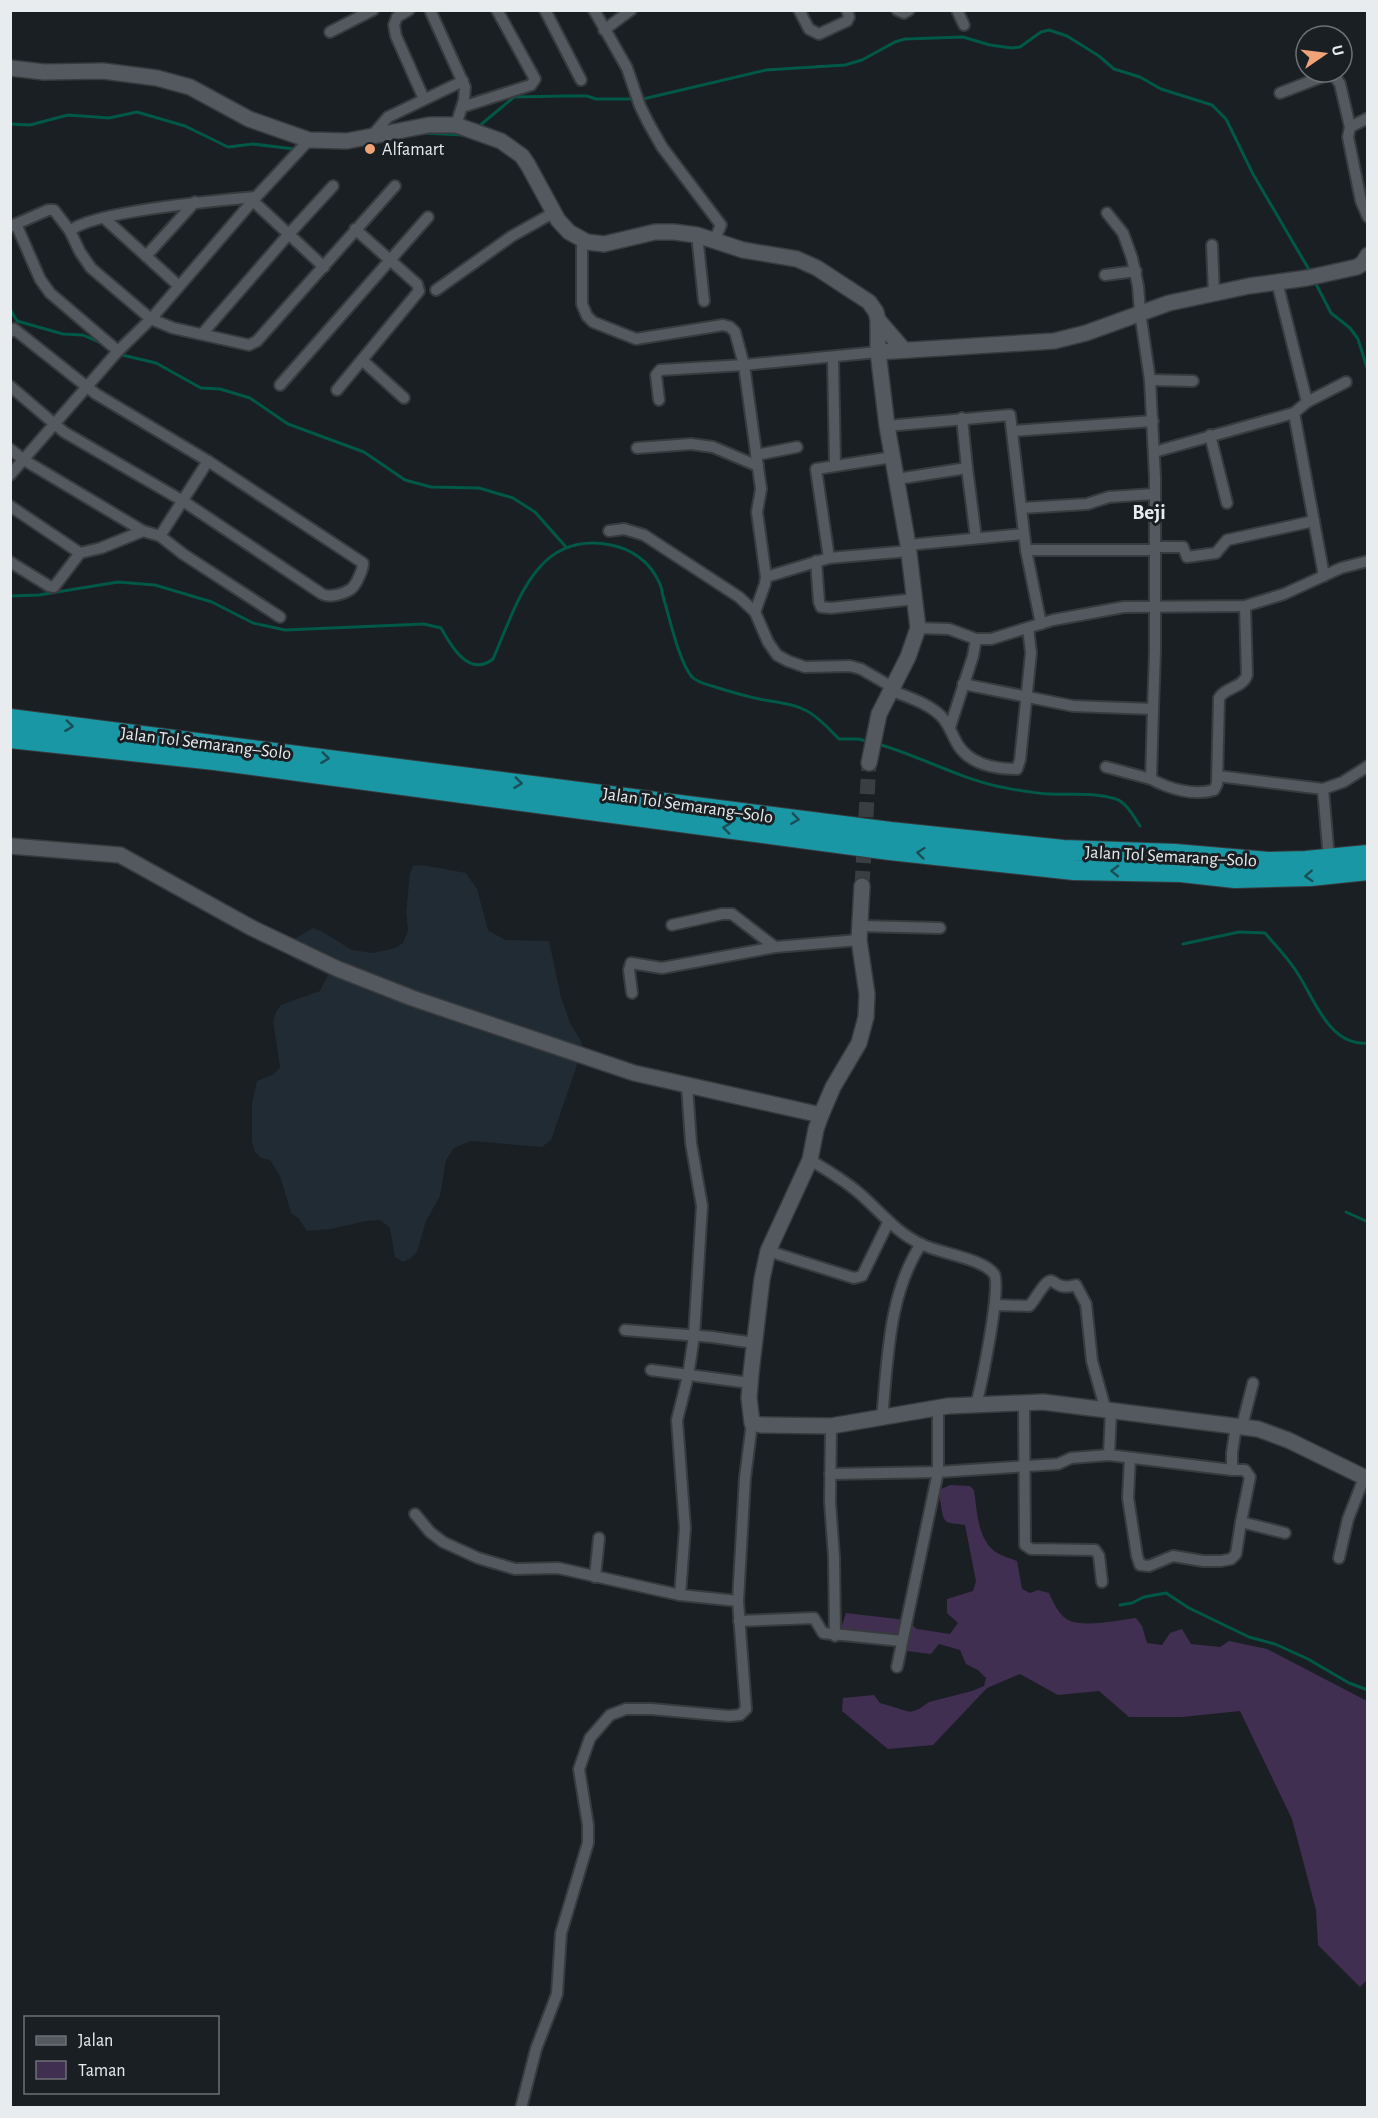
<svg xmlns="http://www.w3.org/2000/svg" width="1378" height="2118" font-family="'Alegreya Sans',sans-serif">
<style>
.built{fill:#212b33}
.green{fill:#412f51}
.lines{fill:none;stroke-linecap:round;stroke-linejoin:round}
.stream{stroke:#005846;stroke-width:3}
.secondary-tunnel{stroke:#393e42;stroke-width:15;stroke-dasharray:15 8;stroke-linecap:butt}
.street-casing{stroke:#373b3e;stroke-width:14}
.secondary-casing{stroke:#373b3e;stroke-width:18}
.highway-casing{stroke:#373b3e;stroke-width:22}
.street{stroke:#53595e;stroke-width:10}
.secondary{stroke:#53595e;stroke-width:15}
.highway{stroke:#1a97a5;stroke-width:20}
.oneway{stroke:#1a4f57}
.poi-dot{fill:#efa377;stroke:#1a1f23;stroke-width:2}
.labels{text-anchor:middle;stroke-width:6;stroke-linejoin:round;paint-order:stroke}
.poi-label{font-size:18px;fill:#e9ecef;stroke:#1a1f23;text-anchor:start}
.street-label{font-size:18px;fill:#e9ecef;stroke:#1a1f23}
.quarter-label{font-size:21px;font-weight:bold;fill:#e9ecef;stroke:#1a1f23}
</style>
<rect width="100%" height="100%" fill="#1a1f23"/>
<!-- built -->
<polygon class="built" points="422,865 466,873 477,889 488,930 505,940 549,941 561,997 570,1023 582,1043 576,1068 551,1140 542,1147 471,1141 454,1148 446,1160 440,1196 426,1221 417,1252 411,1258 403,1262 395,1257 390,1228 380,1220 366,1221 331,1229 307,1231 299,1219 291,1213 280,1176 270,1160 261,1158 255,1152 252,1142 252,1103 257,1081 274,1074 280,1067 273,1021 276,1012 281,1005 320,991 328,975 292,958 294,939 313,928 321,931 352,950 373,953 395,948 403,943 408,930 406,912 410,874 413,866"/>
<!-- green -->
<path class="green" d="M950 1485 970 1486 974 1490C977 1510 977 1533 991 1548 996 1554 1009 1558 1017 1561L1022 1589 1030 1593 1038 1590 1049 1593C1053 1602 1059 1615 1068 1620 1084 1628 1119 1620 1136 1618L1142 1626 1147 1643 1162 1645 1170 1633 1182 1629 1191 1644 1220 1647 1229 1641 1267 1649 1367 1701 1368 1979 1360 1987 1318 1945 1316 1910 1292 1819 1240 1711 1182 1717H1129L1099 1691 1058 1695 1020 1674 987 1688 933 1745 888 1749 842 1711 843 1698 874 1695 880 1703 910 1712 919 1709 929 1702 972 1691 984 1686 986 1678 978 1670 966 1664 960 1650 939 1644 931 1654 907 1651 890 1638 840 1632 846 1613 906 1620 917 1629 950 1634 958 1623 947 1613V1599L973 1591 976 1581 965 1525C945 1522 944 1525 941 1506 940 1499 939 1496 939 1490Z"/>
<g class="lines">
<!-- stream -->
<g class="stream">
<polyline points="10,124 30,125 68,115 109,118 137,112 185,126 228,147 253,144 294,149"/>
<polyline points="478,127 514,97 565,96 587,96 596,99 643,99 766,70 845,65 862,60 895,42 905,39 963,37 990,45 1012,48 1020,47 1041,32 1049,30 1067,36 1099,56 1114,69 1140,77 1161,89 1212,105 1226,119 1253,174 1311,273"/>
<polyline points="422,133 463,135"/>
<polyline points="1315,282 1331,313 1350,328 1358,339 1368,371"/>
<polyline points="10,309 17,321 63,334 83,335 103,344"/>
<polyline points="118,354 156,363 201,388 220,389 250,398 288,424 364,452 405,480 431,487 479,488 513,498 535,512 566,547"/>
<path d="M10 596 39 595 118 582 155 585 212 602 253 623 285 630 424 624 441 628C451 646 469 678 493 659 517 605 535 530 611 545 632 549 650 562 659 582 662 587 662 594 664 600 670 619 679 662 692 677 697 682 705 684 712 686 731 692 750 698 770 701 782 703 793 704 805 710 818 716 829 729 839 739H859L869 742"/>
<path d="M878 744C920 756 958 778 1001 787 1017 790 1035 794 1051 794 1073 795 1094 792 1116 799 1127 803 1134 817 1140 826"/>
<path d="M1183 944 1239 932 1265 933C1276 946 1289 959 1298 974 1315 1000 1329 1046 1368 1043"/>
<polyline points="1346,1212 1368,1222"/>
<polyline points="1120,1605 1132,1603 1144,1597 1166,1593 1189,1608 1249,1637 1275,1644 1308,1659 1349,1683 1368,1690"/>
</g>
<!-- secondary-tunnel -->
<polyline class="secondary-tunnel" points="862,886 869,763"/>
<defs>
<g id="street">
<polyline points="409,10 397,17 394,25 396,36 424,99"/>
<polyline points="430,10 465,87 464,100 456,125"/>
<polyline points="545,10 581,80"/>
<polyline points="594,10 627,68 640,106 649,124 662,147 721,225 714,241"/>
<polyline points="799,10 809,29 819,34 847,21 849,17 847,10"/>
<polyline points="897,10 904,13 909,10"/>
<polyline points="957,10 964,25"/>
<polyline points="604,30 631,10"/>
<polyline points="330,32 373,10"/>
<polyline points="1280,93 1327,75 1334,75 1340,84 1350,127"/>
<polyline points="462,107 531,85 535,79 497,10"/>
<polyline points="1368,118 1350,127 1348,137 1361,201 1368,217"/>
<polyline points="371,137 388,117 463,81"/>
<path d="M256 197C222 200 92 211 70 231L80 252 91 268 151 319 173 328 249 345 257 341 395 186"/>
<polyline points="253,201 324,267"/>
<polyline points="104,218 179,286"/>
<polyline points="16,224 48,210 54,210 70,231"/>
<polyline points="10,227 16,224 40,279 50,293 118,351"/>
<polyline points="697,235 704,301"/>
<polyline points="582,239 582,304 587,316 593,322 636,339 723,325 730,327 735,332 744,365 761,489 757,512 766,577 829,558 909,551"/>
<polyline points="1212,245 1214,293"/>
<polyline points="146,256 195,202"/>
<polyline points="1105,275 1136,271"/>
<polyline points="436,290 512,236 553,213"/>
<path d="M10 332 14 329 96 394 208 461 363 563C363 570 356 585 351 589 344 594 329 598 322 594L183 501 64 432 10 386"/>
<polyline points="202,334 288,235 333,186"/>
<polyline points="833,357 835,466"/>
<polyline points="362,360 404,398"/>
<polyline points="1150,380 1193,381"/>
<polyline points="280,385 428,217"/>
<polyline points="337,390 419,291 417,284 355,229"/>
<polyline points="659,400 656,375 660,370 744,365 878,352"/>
<polyline points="1307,402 1346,382"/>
<polyline points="1294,413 1324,576"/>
<polyline points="887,426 1010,415 1026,550 1041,624"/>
<polyline points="1013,431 1153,421"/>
<polyline points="1210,435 1227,503"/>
<polyline points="637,448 691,444 713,447 758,466"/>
<polyline points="10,449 24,460 143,531"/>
<polyline points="1154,452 1294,413 1307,402 1277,282"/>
<polyline points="756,455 797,447"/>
<polyline points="208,461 160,536 183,554 280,617"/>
<polyline points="967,468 976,538"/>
<polyline points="10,475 118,351 151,319 256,197 309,140"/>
<polyline points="897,479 967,468 962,418"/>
<polyline points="10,506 80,553 101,548 143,531 160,536"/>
<polyline points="1022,508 1087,504 1109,497 1154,494"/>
<polyline points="609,531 624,529 644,535 739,597 755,612 768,642 777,655 788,661 805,667 850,666 861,669 892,687"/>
<polyline points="908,545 1024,534"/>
<polyline points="1154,547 1183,547 1187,557 1216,553 1227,540 1314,521"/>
<polyline points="1026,550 1154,550"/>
<polyline points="829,558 816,469 893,457"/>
<polyline points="816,561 819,602 821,607 831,608 915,599"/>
<polyline points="10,562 49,586 54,587 80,553"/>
<polyline points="755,612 765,584 766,577"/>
<polyline points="918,628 949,629 976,639 991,639 1053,620 1124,607 1245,606 1284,594 1341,568 1368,561"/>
<polyline points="963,684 1073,706 1153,709 1155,651 1155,478 1150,380 1140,312 1138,286 1132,258 1123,233 1107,213"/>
<path d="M890 690C907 697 928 703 941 716 949 724 952 735 958 745 970 764 995 769 1017 769L1020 760 1031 653 1028 628"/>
<path d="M1153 709 1151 779C1169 789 1194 796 1214 790L1217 784 1219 698C1225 687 1243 688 1247 675L1245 606"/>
<polyline points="950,727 973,656 976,639"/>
<polyline points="1106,767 1151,779"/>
<polyline points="1218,776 1323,789"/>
<polyline points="1329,859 1323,789 1343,782 1368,766"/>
<polyline points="672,925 722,914 732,914 775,947"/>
<polyline points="861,926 940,928"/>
<polyline points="632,993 629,970 631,963 662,968 775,947 859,940"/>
<path d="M810 1160C827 1170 844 1180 859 1193 881 1212 896 1233 923 1245 940 1253 984 1259 994 1274 1002 1286 981 1386 976 1405"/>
<polyline points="768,1251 854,1278 862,1276 888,1223"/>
<path d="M995 1305 1029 1306C1035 1301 1045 1279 1052 1281 1054 1282 1055 1283 1057 1284 1063 1288 1069 1287 1076 1285L1086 1304 1092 1361 1106 1411"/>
<polyline points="625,1330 712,1337 755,1343"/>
<polyline points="651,1370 750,1383"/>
<polyline points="1024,1403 1025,1545 1031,1549 1095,1550 1099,1556 1102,1582"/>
<path d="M882 1418C888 1359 888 1295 921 1244"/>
<polyline points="831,1426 830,1502 834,1557 835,1636"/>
<polyline points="1236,1426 1232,1453 1232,1470 1245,1470 1250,1477 1241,1522 1285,1533"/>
<polyline points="1242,1426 1253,1383"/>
<polyline points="1109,1455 1111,1411"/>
<polyline points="1130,1458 1128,1498 1137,1556 1140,1565 1149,1566 1173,1556 1203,1561 1221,1561 1231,1559 1236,1554 1241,1522"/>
<polyline points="830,1474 938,1472 1058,1464 1071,1458 1109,1455 1232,1470"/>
<polyline points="415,1514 430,1532 443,1542 478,1558 515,1569 558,1568 680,1595 738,1601"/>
<polyline points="1339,1558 1348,1519 1364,1478"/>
<polyline points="595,1577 599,1538"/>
<polyline points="680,1595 685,1528 677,1420 688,1376 694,1336 702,1206 691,1143 687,1086"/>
<polyline points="739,1621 814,1618 823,1633 902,1641"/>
<polyline points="897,1667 938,1472 938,1408"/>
<polyline points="521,2108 536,2049 557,1994 561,1933 588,1843 588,1825 579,1769 590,1738 610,1715 626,1709 651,1709 729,1716 740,1715 746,1709 738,1601 745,1478 752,1423"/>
</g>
<g id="secondary">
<polyline points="10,68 44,72 103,71 157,78 190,87 249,119 309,140 347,141 429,125 456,125 501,141 522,156 528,165 558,220 569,232 587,242 604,244 655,232 674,232 697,235 743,250 797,259 817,268 869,302 876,312 878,320 878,352 887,426 908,545 918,628 908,657 879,714 869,763"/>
<polyline points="878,320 903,349"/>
<polyline points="878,352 1054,341 1086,333 1169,303 1249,286 1307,278 1357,267 1363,263 1368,255"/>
<polyline points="10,846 120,855 252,928 338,969 412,998 634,1073 821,1115"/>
<polyline points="862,886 859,940 867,994 866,1017 859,1043 833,1087 821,1115 816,1129 810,1160 768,1251 762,1279 751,1373 749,1398 752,1423 761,1425 831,1426 948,1406 1043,1402 1258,1429 1288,1440 1368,1479"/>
</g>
<g id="highway">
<polyline points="10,719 890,832 1063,850 1175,854 1268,862 1306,861 1368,855"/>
<polyline points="10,738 215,760 890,850 1074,870 1181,872 1235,878 1310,876 1368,870"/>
</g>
</defs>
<!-- street casing -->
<use href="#street" class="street-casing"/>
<!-- secondary casing -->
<use href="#secondary" class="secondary-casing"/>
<!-- highway casing -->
<use href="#highway" class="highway-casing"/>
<!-- street -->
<use href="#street" class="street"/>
<!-- secondary -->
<use href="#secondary" class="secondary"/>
<!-- highway -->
<use href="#highway" class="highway"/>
</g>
<!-- one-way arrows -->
<defs><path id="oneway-chevron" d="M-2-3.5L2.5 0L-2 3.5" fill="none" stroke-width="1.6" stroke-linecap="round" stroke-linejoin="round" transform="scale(1.5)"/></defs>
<g class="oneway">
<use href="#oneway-chevron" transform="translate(69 726) rotate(7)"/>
<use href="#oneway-chevron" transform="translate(325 758) rotate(7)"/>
<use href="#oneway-chevron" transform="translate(518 783) rotate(7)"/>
<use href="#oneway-chevron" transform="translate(795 819) rotate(8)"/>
<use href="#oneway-chevron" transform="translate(727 828) rotate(-173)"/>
<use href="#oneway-chevron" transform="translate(921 853) rotate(-174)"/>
<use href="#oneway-chevron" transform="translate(1115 871) rotate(-179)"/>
<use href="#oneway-chevron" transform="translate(1309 876) rotate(177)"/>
</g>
<!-- markers -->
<circle class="poi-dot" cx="370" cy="149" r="6"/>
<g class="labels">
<!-- poi labels -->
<g class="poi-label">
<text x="382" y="155">Alfamart</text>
</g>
<!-- street labels -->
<g class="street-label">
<text transform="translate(206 743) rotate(7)" y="6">Jalan Tol Semarang–Solo</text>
<text transform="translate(688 805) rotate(8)" y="6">Jalan Tol Semarang–Solo</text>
<text transform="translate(1171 856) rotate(3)" y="6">Jalan Tol Semarang–Solo</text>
</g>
<!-- quarter labels -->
<g class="quarter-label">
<text x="1149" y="519">Beji</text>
</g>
</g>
<!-- border -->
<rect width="1378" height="2118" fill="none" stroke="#e9ecef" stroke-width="24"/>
<!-- legend -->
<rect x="24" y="2016" width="195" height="78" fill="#1a1f23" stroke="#6d7175" stroke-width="1.5"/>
<rect x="36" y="2036" width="30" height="9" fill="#53595e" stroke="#6d7175" stroke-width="1.5"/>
<text x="78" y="2046" font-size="18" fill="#e9ecef">Jalan</text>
<rect x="36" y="2061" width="30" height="18" fill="#412f51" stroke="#6d7175" stroke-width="1.5"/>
<text x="78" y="2076" font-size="18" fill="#e9ecef">Taman</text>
<!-- north arrow -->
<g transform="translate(1324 54) rotate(76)"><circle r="28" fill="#1a1f23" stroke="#6d7175" stroke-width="1.5"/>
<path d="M0-4.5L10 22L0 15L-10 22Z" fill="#efa377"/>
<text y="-9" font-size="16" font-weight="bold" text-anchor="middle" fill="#e9ecef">U</text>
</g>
</svg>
